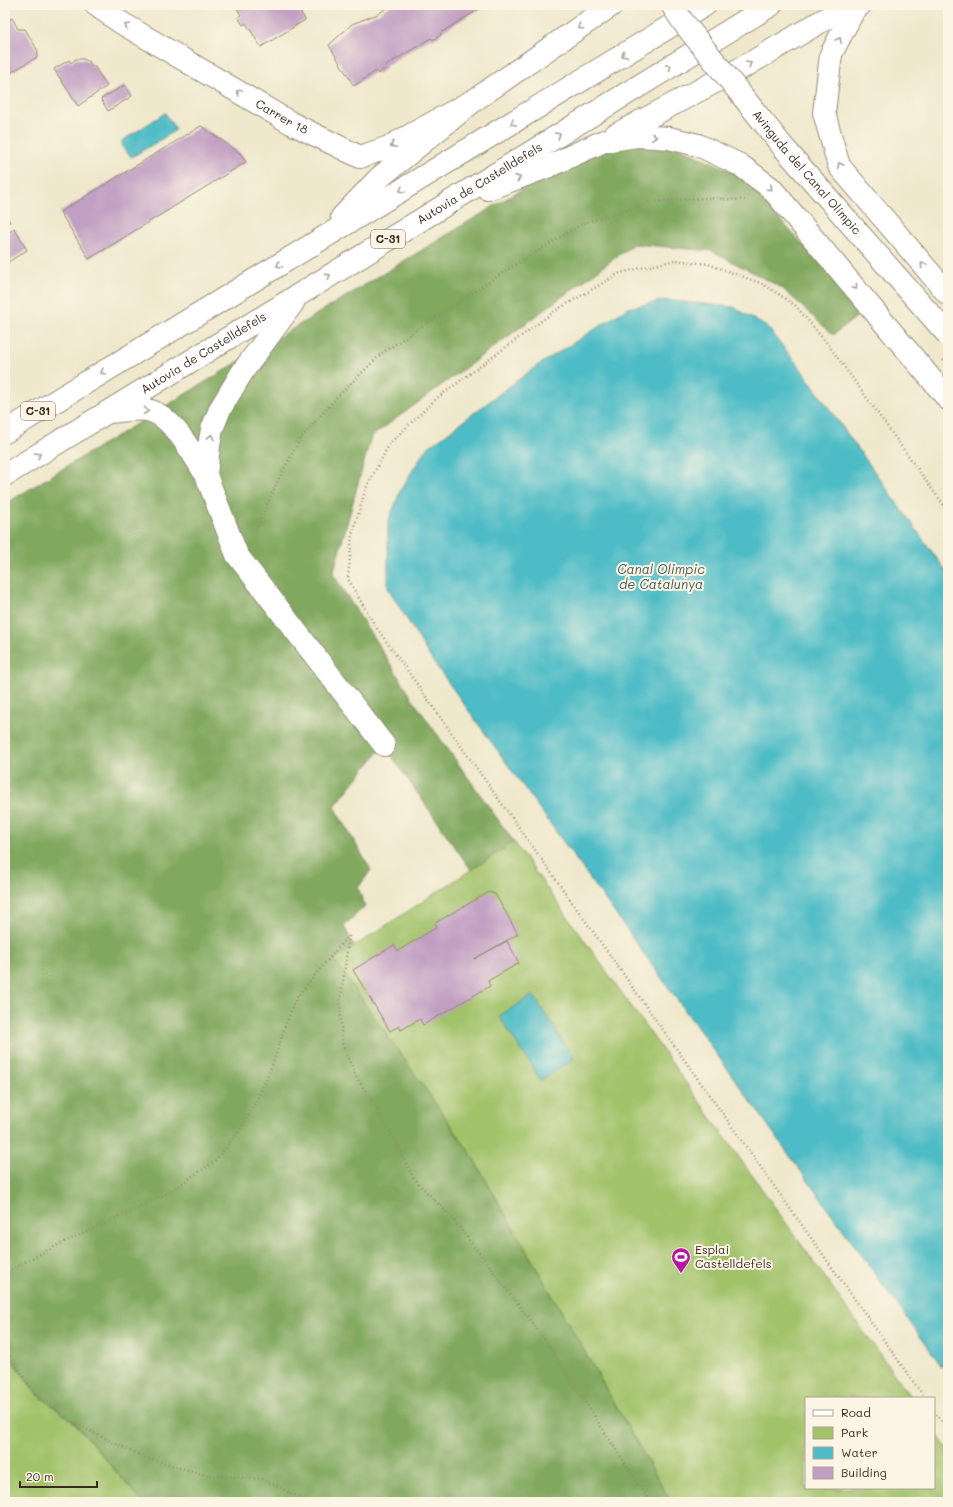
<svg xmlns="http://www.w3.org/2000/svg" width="953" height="1507" font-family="Mali,sans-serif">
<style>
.green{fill:#a2c26b;stroke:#6e7644}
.forest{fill:#81a85f;stroke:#5e693e}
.water{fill:#4ebcc6;stroke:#447372}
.building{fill:#c19fc2}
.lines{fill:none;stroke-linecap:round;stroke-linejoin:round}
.minor-casing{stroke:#958975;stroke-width:24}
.highway-casing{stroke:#958975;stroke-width:24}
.path{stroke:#958975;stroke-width:2.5;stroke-dasharray:1 3;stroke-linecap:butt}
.minor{stroke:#fff;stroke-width:22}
.highway{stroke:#fff;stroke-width:22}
.minor-bridge-casing{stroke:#958975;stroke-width:24;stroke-linecap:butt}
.path-bridge{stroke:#958975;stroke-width:2.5;stroke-dasharray:1 3;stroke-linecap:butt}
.minor-bridge{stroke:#fff;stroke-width:22}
.oneway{stroke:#a79f9a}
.labels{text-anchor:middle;stroke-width:4;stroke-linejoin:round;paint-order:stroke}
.shield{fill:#fcf5e5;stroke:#75675a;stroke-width:1}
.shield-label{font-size:11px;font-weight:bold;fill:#3b2a1e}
.street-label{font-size:12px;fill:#3b2a1e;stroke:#fcf5e5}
.poi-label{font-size:12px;fill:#3b2a1e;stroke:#fcf5e5;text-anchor:start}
.water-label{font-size:13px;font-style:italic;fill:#425d59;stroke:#fcf5e5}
</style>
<rect width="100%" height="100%" fill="#fcf5e5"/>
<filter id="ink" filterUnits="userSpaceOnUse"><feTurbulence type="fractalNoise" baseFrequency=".025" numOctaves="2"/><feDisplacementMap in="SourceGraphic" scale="8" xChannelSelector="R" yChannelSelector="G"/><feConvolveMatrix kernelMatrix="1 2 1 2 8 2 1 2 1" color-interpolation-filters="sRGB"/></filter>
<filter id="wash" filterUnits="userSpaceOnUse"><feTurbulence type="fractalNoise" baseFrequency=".012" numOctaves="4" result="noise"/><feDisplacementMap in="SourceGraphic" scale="16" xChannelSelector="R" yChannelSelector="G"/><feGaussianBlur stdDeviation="0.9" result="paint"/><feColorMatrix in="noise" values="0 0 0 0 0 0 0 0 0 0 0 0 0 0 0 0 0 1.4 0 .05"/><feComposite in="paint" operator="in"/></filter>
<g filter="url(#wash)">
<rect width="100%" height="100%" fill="#efe8cc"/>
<!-- green -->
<g class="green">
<polygon points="514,842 911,1398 806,1398 806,1488 934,1488 934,1430 948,1450 948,1502 671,1502 469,1151 333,960"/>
<polygon points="5,1350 36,1393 75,1423 142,1502 5,1502"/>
</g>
<!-- forest -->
<polygon class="forest" points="623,144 676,146 738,174 864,311 833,335 782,288 712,251 634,244 371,437 333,574 417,706 514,842 471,870 384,745 334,807 371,870 358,888 365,906 344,926 354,946 334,960 469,1151 671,1502 142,1502 75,1423 36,1393 5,1350 5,504 550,172"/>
<!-- water -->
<g class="water">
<path d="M165 113 176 130 132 157C126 152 122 149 122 141Z"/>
<polygon points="666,300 734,307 768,328 798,365 948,574 948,1375 430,657 388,588 388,522 401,489 426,449 534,368 628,308"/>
<polygon points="533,995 574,1059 541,1080 499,1016"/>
</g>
<g id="blocks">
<!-- building -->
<g class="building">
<polygon points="235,5 297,5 305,20 261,47 246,23 243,25 238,17 241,15"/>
<polygon points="391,5 486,5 440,33 441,35 433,40 431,38 385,66 386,68 378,74 376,71 354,86 329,45 352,24 378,14"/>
<polygon points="12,18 18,29 25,29 38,51 37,57 5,76 5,23"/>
<polygon points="76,59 84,59 89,62 92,66 94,66 107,86 78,106 54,69 69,60 71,63"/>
<polygon points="125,85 132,96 108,111 101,99"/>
<polygon points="201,126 240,153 246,162 89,259 60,212"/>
<polygon points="5,214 10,222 5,225 10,232 14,228 27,250 5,264"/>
<polygon points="489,892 495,894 518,934 474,959 507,941 519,963 488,981 490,986 423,1025 420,1019 401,1030 399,1026 390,1031 353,970 394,945 398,951 437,927 435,923"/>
</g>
</g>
</g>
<g filter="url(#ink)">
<use href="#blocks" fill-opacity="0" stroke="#958975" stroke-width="1"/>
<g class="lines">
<defs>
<g id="minor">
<path id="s1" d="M96 5 120 22 291 123 360 157 389 147 476 99 612 5"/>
<polyline points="206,475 237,555 384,745"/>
</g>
<g id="highway">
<polyline points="860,5 854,10 831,54 824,113 839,166 948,294"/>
<polyline points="615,135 747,65 849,5"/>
<polyline points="488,189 547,167 604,141 637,136 669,138 698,145 740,165 771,188 948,399"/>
<polyline points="342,217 379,178 476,99"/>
<path d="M110 412C122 411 136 408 147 410 172 414 193 455 206 475"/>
<polyline points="5,432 705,5"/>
<path id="s2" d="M5 475 771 5"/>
<polyline points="206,475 209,446 212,429 220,409 243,371 293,303"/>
</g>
</defs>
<!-- minor casing -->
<use href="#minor" class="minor-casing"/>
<!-- highway casing -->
<use href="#highway" class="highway-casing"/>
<!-- path -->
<g class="path">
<polyline points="255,534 258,525 278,480 300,439 336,398 382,353 513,266 584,223 651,202 706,198 745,200"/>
<polyline points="349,936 340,1004 342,1043 356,1076 391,1133 414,1179 452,1218 484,1259 545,1340 650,1502"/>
<polyline points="5,1275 12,1269 52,1248 170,1192 216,1160 241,1128 258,1098 275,1058 285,1026 296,998 348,936"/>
<polyline points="5,1350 36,1393 75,1423 104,1438 146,1458 206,1475 262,1479 310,1502"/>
<polyline points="925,1398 374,624 348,579 352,535 366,488 390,443 437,398 555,311 620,273 676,260 708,264 763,284 795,305 830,347 948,511"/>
<polyline points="934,1411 948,1430"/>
</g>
<!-- minor -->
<use href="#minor" class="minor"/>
<!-- highway -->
<use href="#highway" class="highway"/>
<defs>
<g id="minor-bridge">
<path id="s3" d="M672 5 683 22 784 148 948 335"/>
</g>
</defs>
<!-- minor-bridge casing -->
<use href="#minor-bridge" class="minor-bridge-casing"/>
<!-- path-bridge -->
<polyline class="path-bridge" points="943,360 948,365"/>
<!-- minor-bridge -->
<use href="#minor-bridge" class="minor-bridge"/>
</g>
<!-- one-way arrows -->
<defs><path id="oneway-chevron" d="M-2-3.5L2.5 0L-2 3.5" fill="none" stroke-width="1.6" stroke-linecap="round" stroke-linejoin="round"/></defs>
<g class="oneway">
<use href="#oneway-chevron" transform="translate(127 26) rotate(-149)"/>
<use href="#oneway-chevron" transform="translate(580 27) rotate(145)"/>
<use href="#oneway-chevron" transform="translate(839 40) rotate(-62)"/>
<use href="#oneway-chevron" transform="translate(624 55) rotate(148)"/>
<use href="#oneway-chevron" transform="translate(749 64) rotate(-30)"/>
<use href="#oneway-chevron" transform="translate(669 67) rotate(-31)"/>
<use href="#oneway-chevron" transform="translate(239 92) rotate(-149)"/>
<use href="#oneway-chevron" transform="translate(513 123) rotate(149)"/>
<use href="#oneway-chevron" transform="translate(558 135) rotate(-31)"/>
<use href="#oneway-chevron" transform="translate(654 137) rotate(3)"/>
<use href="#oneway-chevron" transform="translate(393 145) rotate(154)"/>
<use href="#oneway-chevron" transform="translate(840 165) rotate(-116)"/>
<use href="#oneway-chevron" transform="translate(518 178) rotate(-20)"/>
<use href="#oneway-chevron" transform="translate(770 188) rotate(42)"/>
<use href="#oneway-chevron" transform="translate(402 190) rotate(149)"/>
<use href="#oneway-chevron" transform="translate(279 265) rotate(149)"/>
<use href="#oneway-chevron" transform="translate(923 265) rotate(-130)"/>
<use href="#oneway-chevron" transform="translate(328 276) rotate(-32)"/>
<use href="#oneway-chevron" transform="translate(855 287) rotate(50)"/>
<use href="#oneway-chevron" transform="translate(103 372) rotate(149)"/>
<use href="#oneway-chevron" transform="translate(146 411) rotate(8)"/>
<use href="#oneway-chevron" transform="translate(211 437) rotate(-78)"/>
<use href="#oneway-chevron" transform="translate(38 455) rotate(-31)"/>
</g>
</g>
<!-- icons -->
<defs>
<symbol id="stadium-pin" viewBox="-11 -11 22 30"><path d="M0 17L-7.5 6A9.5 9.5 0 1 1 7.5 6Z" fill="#b5179e" stroke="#fcf5e5"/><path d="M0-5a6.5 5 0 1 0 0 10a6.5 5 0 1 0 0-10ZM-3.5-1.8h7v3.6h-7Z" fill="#fff"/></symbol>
</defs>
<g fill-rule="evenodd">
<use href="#stadium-pin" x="670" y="1246" width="22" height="30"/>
</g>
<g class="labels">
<!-- shield labels -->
<g class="shield">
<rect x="371" y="230" width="34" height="18" rx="3"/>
<rect x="21" y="402" width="34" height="18" rx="3"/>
</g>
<g class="shield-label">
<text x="388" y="243">C-31</text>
<text x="38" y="415">C-31</text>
</g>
<!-- street labels -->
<g class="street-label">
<text dy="4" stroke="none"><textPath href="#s1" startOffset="217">Carrer 18</textPath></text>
<text dy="4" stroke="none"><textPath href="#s3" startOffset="215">Avinguda del Canal Olímpic</textPath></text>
<text dy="4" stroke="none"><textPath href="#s2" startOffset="557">Autovia de Castelldefels</textPath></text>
<text dy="4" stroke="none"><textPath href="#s2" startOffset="233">Autovia de Castelldefels</textPath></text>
</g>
<!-- poi labels -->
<g class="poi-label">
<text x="695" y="1254">Esplai<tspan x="695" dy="14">Castelldefels</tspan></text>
</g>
<!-- water labels -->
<g class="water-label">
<text x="661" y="574">Canal Olimpic<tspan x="661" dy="15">de Catalunya</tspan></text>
</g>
</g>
<!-- margin -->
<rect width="953" height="1507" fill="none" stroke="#fcf5e5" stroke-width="20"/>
<!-- legend -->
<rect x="805" y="1397" width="130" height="92" fill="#fcf5e5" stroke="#afa495"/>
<rect x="813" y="1410" width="20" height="6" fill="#ffffff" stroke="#afa495"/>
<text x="841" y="1417" font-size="12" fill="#3b2a1e">Road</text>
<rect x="813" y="1427" width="20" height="12" fill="#a2c26b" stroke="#afa495"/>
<text x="841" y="1437" font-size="12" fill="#3b2a1e">Park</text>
<rect x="813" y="1447" width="20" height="12" fill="#4ebcc6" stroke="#afa495"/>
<text x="841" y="1457" font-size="12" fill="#3b2a1e">Water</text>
<rect x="813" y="1467" width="20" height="12" fill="#c19fc2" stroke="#afa495"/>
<text x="841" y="1477" font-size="12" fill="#3b2a1e">Building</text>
<!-- scale -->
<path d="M20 1481v6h77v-6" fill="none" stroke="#3b2a1e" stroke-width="2"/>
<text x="26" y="1481" font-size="12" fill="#3b2a1e" stroke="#fcf5e5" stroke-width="3" paint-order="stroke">20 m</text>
</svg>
